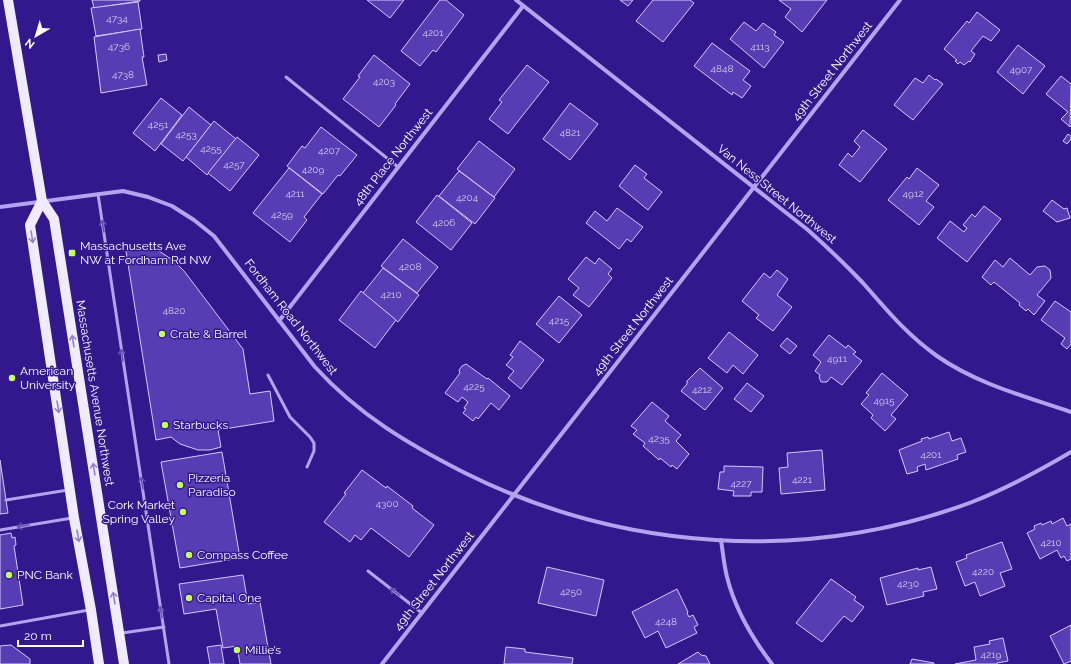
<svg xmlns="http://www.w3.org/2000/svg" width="1071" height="664" font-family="Raleway,sans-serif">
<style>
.building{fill:#573cb3;stroke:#d4c9fa}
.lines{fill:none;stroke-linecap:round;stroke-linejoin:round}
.lane{stroke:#b4a3ef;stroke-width:3}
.street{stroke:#b4a3ef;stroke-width:4}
.primary{stroke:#f0ebff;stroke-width:10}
.oneway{stroke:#6750b4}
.oneway2{stroke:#9282c6}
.poi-dot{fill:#c2ff61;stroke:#33188d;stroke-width:1.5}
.labels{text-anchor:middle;stroke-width:3;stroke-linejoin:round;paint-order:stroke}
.number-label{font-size:10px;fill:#d5ceec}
.street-label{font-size:12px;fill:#fff;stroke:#33188d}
.poi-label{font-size:12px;fill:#fff;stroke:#33188d;text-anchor:start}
</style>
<rect width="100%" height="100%" fill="#33188d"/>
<!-- building -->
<g class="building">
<polygon points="92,0 140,0 140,1 94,8"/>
<polygon points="367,0 404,0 390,18"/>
<polygon points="440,0 446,0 464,15 436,52 433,50 420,66 401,51"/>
<polygon points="620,0 633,0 628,6"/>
<polygon points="653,0 690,0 694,3 663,42 636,21"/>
<polygon points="779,0 827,0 802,32 785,17 791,9"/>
<polygon points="138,2 142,29 96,36 91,8"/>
<polygon points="977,12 1000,30 991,41 983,36 971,51 975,54 970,62 969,61 964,65 960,62 958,64 955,61 957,60 944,49 967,21 969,23"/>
<polygon points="744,22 756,31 763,23 776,32 774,35 784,42 764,68 730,39"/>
<polygon points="140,29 144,57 142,57 147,85 101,93 94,37"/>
<polygon points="712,43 750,71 743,80 751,86 742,98 733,92 732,95 694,66"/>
<polygon points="1018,45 1045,66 1023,94 997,72"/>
<polygon points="166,54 167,60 159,62 158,55"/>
<polygon points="374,55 410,84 395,104 396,105 379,127 343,99 360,77 358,76"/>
<polygon points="527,65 549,82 508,134 489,119 502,102 499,100"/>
<polygon points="929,75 935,80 936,79 943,84 913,120 894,105 915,78 923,83"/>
<polygon points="1061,76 1071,84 1070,127 1061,119 1068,112 1046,94"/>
<polygon points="161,98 182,115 155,151 133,133"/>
<polygon points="570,103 598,124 570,160 543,139"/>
<polygon points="189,107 211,125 183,161 161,144"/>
<polygon points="214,121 236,139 207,175 186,157"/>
<polygon points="321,127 357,155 340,176 338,175 323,194 287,166 302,146 305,148"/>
<polygon points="863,130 887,149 860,182 839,165 848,153 852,157 860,147 854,141"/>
<polygon points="1068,134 1071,136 1071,139 1067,144 1063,141"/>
<polygon points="237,137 259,155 230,191 208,173"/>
<polygon points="479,141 515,169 494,197 457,169"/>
<polygon points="635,165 647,174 644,178 662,192 648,210 619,186"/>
<polygon points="289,168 322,194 304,217 307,220 290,242 253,213"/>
<polygon points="917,168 939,185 926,201 934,207 919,225 888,200 907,177 909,179"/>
<polygon points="459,171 495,198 475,224 439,196"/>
<polygon points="437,195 472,223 451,250 416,222"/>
<polygon points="1052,200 1064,209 1067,208 1070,218 1057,222 1043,211"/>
<polygon points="984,206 1001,219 967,262 937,238 950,221 964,232 967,228 963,225 972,214 975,217"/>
<polygon points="617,208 643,227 631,242 627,239 619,249 586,223 595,211 607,221"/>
<polygon points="403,239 438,267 417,293 381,266"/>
<polygon points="153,247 174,261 184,271 243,349 250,394 270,391 274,421 218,430 221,447 210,450 198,450 180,444 171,437 156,440 126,251"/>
<polygon points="586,257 595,264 599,258 612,269 608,274 612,278 589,307 573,295 579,288 568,279"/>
<polygon points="1010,258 1030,275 1037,267 1045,266 1050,270 1051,278 1037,295 1045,301 1034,315 1028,309 1026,311 1019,305 1020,303 994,282 991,285 982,277 995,260 1003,267"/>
<polygon points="383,268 419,295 398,322 363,293"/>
<polygon points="777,270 788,279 777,295 792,307 773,331 756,318 759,315 742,301 764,273 770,278"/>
<polygon points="361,291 396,320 375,348 339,320"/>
<polygon points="559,296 582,315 559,343 536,324"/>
<polygon points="1055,301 1071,312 1071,344 1067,349 1061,344 1065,338 1041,320"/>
<polygon points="729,332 758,355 743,374 733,365 727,373 708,358"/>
<polygon points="829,335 846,348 848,345 856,352 853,354 862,361 842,385 831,377 827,382 821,382 819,377 820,375 815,371 821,362 813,355"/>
<polygon points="787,338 797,346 790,354 780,346"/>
<polygon points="520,341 544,360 521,389 508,378 514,371 506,365 513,357 510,355"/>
<polygon points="466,364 487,379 488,378 510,396 499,410 491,403 478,419 476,417 473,421 463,413 466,409 464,408 468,402 462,397 458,402 445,393 460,373 459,370 462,366"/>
<polygon points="700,368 723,388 705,410 681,391 687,384 687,381"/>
<polygon points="882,373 908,395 891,415 896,419 885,431 871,418 873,415 861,404 869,395 866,393"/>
<polygon points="747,383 764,396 751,412 734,399"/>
<polygon points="652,402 669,416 665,421 681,435 676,441 689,454 677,469 672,465 671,467 660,458 659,460 643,446 645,443 633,434 637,430 631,426"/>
<polygon points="949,432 952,441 961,438 966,452 957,455 958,459 926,470 925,464 917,467 918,471 907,474 899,450 922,441 921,439 928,437 929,439"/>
<polygon points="822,450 825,490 781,494 779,468 788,467 787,453"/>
<polygon points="222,452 240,558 180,568 161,462"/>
<polygon points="0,460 8,513 0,514"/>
<polygon points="724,466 763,467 762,492 751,492 751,496 733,496 734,491 718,489 720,472 724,472"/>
<polygon points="362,470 386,488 387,486 413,506 412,508 434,525 409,557 371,528 361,540 355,535 350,542 324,522 346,494 344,493"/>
<polygon points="1063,518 1067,526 1071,524 1071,559 1067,561 1064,556 1061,558 1057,550 1040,559 1027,533 1035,529 1034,526 1041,523 1042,525 1051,521 1052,524"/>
<polygon points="11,533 12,538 15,537 16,545 14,546 23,605 0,609 0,535"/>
<polygon points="1002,542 1012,569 1000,573 1005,586 980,596 975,582 965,586 956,562 967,558 966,555"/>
<polygon points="547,567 604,580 596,616 538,603"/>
<polygon points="931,567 937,589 923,592 924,596 887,605 880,578 918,568 918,570"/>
<polygon points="243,575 248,604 260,602 271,664 240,664 237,646 223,648 216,609 184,614 179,584"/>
<polygon points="831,579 856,597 854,600 864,607 852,622 844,616 822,642 796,623"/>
<polygon points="677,589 688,612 687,613 689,617 693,615 698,625 694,627 697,633 666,648 658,631 645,638 632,612"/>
<polygon points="1071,625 1071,661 1064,664 1050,636"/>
<polygon points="1003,638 1008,661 997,663 997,664 955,664 976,660 974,647 990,644 989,641"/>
<polygon points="11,645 30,659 30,664 0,664 0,646"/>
<polygon points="221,645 224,664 210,664 207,647"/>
<polygon points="506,647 525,649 525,652 573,658 572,664 504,664"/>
<polygon points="698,652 701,655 706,656 710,664 678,664"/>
<polygon points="912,659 934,663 934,664 910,664"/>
</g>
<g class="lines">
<!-- lane -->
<g class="lane">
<polyline points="286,77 398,167"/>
<polyline points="98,194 169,664"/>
<polyline points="268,375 290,417 310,437 314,443 314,451 307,467"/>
<polyline points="6,500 68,490"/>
<polyline points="0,530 72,518"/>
<polyline points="368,571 422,613"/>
<polyline points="0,626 89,610"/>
<polyline points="122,633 164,627"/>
</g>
<!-- street -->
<g class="street">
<path d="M516 0 808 230C827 247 845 264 863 283 887 310 906 334 937 356 977 384 1024 396 1071 412"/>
<path d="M0 207 123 191 148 197 172 206 194 220 214 236 315 367C359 415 408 444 465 473 622 551 807 564 972 502 1007 488 1039 471 1071 452"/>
<polyline points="279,321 523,6"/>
<path d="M721 540C723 553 724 565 727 577 735 609 752 638 772 664"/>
<polyline points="382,664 900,0"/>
</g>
<!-- primary -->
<g class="primary">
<polyline points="8,0 42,201 54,219 124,664"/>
<polyline points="42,201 30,225 74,518 91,610 99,664"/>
</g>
</g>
<!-- one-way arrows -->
<defs><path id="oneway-shaft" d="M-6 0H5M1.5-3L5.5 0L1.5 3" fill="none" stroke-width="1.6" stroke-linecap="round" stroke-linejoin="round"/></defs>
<g class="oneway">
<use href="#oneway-shaft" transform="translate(103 226) rotate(-98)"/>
<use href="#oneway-shaft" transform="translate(122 355) rotate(-99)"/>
<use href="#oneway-shaft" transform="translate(142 483) rotate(-99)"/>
<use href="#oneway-shaft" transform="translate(23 526) rotate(171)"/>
<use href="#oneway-shaft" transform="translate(395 592) rotate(-142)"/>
<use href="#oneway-shaft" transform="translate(161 612) rotate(-99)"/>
</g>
<g class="oneway2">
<use href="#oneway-shaft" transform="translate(32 237) rotate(81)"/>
<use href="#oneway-shaft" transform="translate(73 341) rotate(-99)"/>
<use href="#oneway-shaft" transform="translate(58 407) rotate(81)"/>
<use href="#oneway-shaft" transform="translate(94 469) rotate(-99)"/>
<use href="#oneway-shaft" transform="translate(78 536) rotate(80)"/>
<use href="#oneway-shaft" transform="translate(114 598) rotate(-99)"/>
</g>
<!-- markers -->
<g class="poi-dot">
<rect x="68" y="249" width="8" height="8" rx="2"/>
<circle cx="162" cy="334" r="4"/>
<circle cx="12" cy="378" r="4"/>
<circle cx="165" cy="425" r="4"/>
<circle cx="180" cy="485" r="4"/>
<circle cx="183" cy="512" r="4"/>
<circle cx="189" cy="555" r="4"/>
<circle cx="9" cy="575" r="4"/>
<circle cx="189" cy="598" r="4"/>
<circle cx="237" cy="650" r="4"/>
</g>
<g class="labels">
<!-- number labels -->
<g class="number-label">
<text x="117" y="22">4734</text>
<text x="433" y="36">4201</text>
<text x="119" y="50">4736</text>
<text x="760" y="50">4113</text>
<text x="722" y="72">4848</text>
<text x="1021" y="73">4907</text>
<text x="123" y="78">4738</text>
<text x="384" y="85">4203</text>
<text x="158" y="128">4251</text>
<text x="570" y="136">4821</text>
<text x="186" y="138">4253</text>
<text x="211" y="152">4255</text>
<text x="329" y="154">4207</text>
<text x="234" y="168">4257</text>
<text x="313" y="173">4209</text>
<text x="295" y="197">4211</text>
<text x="913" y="197">4912</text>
<text x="467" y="201">4204</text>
<text x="282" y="218">4259</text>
<text x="444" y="226">4206</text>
<text x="410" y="270">4208</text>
<text x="391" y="298">4210</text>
<text x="174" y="314">4820</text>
<text x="559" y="324">4215</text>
<text x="837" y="362">4911</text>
<text x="474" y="390">4225</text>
<text x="702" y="393">4212</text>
<text x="884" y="404">4915</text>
<text x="659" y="442">4235</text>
<text x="931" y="458">4201</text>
<text x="802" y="483">4221</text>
<text x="741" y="487">4227</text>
<text x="387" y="507">4300</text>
<text x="1051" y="546">4210</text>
<text x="983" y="575">4220</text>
<text x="908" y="587">4230</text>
<text x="571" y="595">4250</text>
<text x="666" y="625">4248</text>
<text x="991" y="658">4219</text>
</g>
<!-- street labels -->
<g class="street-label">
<text transform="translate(832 71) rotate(-52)" y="4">49th Street Northwest</text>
<text transform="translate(393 157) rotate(-52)" y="4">48th Place Northwest</text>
<text transform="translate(777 194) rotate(39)" y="4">Van Ness Street Northwest</text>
<text transform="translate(291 317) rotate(52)" y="4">Fordham Road Northwest</text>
<text transform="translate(633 326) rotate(-52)" y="4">49th Street Northwest</text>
<text transform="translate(95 393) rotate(81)" y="4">Massachusetts Avenue Northwest</text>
<text transform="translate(434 581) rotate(-52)" y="4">49th Street Northwest</text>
</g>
<!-- poi labels -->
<g class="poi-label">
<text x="80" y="250">Massachusetts Ave<tspan x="80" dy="14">NW at Fordham Rd NW</tspan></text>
<text x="170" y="338">Crate &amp; Barrel</text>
<text x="20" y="375">American<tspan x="20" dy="14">University</tspan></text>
<text x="173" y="429">Starbucks</text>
<text x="188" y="482">Pizzeria<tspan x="188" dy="14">Paradiso</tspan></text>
<text x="175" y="509" text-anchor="end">Cork Market<tspan x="175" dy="14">Spring Valley</tspan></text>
<text x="197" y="559">Compass Coffee</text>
<text x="17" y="579">PNC Bank</text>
<text x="197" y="602">Capital One</text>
<text x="245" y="654">Millie’s</text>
</g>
</g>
<!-- north arrow -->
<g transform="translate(36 36) rotate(218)" stroke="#33188d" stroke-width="3" paint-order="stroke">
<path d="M0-3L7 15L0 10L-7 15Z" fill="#ffffff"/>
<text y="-6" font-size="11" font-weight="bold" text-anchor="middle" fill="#ffffff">N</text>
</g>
<!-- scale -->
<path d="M18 640v6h65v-6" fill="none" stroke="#ffffff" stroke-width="2"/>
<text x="24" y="640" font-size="12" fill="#ffffff" stroke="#33188d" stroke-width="3" paint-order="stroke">20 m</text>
</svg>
